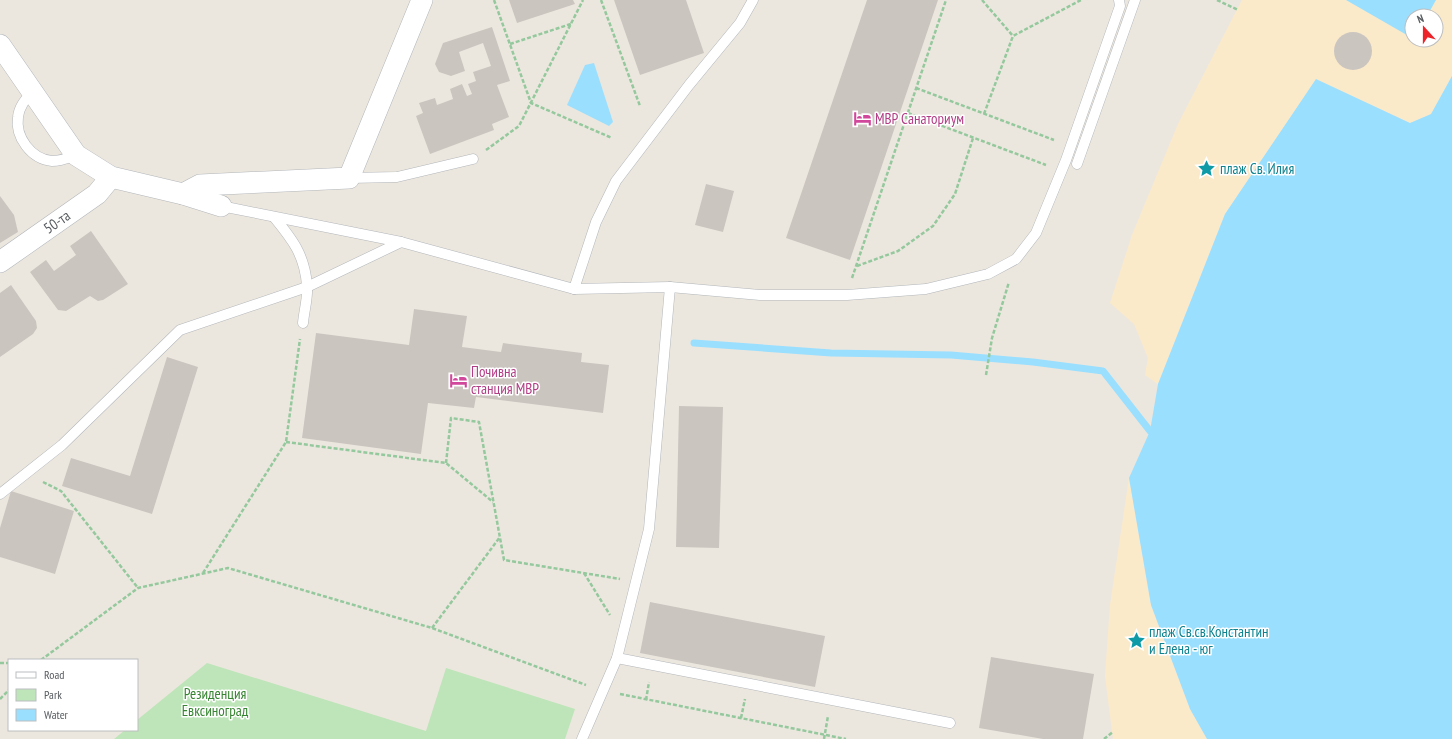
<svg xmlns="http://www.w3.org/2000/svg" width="1452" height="739" font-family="'PT Sans Narrow',sans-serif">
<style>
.green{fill:#bee5b9}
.sand{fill:#fbeaca;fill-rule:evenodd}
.water{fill:#9bdfff}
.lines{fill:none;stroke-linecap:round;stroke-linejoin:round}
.stream{stroke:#9bdfff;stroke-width:7}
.building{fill:#cbc5c0}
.lane-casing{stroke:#b2b6ba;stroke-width:11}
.street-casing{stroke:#b2b6ba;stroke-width:22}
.path{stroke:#94c89d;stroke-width:2.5;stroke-dasharray:4 2;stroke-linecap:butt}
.lane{stroke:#fff;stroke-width:10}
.street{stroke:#fff;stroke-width:21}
.labels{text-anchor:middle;stroke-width:3;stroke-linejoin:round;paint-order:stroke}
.hotel-label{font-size:15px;fill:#b23c85;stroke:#fff;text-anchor:start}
.culture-label{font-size:15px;fill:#0d838f;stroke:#fff;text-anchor:start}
.street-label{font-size:15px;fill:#585c60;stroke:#fff}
.park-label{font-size:15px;fill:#378532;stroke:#fff}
</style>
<rect width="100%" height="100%" fill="#ece7de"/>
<!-- green -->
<polygon class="green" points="207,663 426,731 446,668 575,709 565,739 114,739 125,730 137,730 137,720"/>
<!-- sand -->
<g class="sand">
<path d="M1242 0H1452V76L1431 115 1410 123 1316 80 1225 214 1158 384 1145 375 1148 358 1134 324 1110 303 1132 235 1178 124ZM1412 16H1436V40H1412Z"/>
<polygon points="1129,478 1151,605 1190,709 1207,739 1113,739 1105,676 1110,605"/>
</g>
<!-- water -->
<g class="water">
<polygon points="1346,0 1436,0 1427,16 1412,16 1412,38"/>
<polygon points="594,63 613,122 609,126 567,105 585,65"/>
<polygon points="1452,76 1452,739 1207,739 1190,709 1151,605 1129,478 1150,431 1158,384 1225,214 1316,79 1410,123 1431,114"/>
</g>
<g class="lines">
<!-- stream -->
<polyline class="stream" points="694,343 831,353 951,355 1033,362 1103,371 1150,431"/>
</g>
<!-- building -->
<g class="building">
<polygon points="509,0 573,0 575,4 517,23"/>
<polygon points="614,0 686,0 704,53 640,75"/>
<polygon points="867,0 938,0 850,260 786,238"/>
<polygon points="492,27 510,81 497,85 509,117 492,124 494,130 430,154 416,116 423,113 419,103 435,98 437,105 453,99 450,89 462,84 467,96 472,94 468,84 476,81 473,72 491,66 483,43 459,52 465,71 451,76 439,72 435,64 443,43"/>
<circle cx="1353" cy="51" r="19"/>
<polygon points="706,184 734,191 723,232 695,225"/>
<polygon points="0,196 14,215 18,232 0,243"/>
<polygon points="91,231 128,284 103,300 98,301 90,296 66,311 58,310 30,272 46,260 54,271 76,255 70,246"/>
<polygon points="11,285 36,321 37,328 33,334 0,357 0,293"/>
<polygon points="414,309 467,316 462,347 501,352 503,343 582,353 581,362 609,365 603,413 476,397 474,408 428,403 421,454 302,438 316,333 409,345"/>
<polygon points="167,357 198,367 152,514 62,486 71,458 130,476"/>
<polygon points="679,406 723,407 719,548 676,547"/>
<polygon points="11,491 74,511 55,574 0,557 0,528"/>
<polygon points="650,602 825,636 815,687 640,653"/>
<polygon points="991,657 1094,674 1083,739 1043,739 979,728"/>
</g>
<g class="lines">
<defs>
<g id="lane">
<path d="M31 93C25 100 19 107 18 117 15 137 31 159 52 161 61 161 68 158 76 155"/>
<polyline points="1077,164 1135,0"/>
<polyline points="349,178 397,177 473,159"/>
<polyline points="221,206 401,242 574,289 670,287 760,295 847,295 926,289 988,274 1016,259 1036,233 1066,160 1120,6 1119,0"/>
<path d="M274 217C292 239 305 255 307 286 308 298 304 311 303 323"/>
<polyline points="574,289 596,222 616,181 689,85 740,23 753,0"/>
<polyline points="0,494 62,445 180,330 307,287 401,242"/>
<polyline points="617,658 950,723"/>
<polyline points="582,739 617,658 649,529 670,287"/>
</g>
<g id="street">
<polyline points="0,45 76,155 111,177 183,194 221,206"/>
<polyline points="183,194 200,185 349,178 422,0"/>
<polyline points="0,262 97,194 111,177"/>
</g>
</defs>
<!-- lane casing -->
<use href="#lane" class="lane-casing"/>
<!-- street casing -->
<use href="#street" class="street-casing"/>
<!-- path -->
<g class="path">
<polyline points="494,0 531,103 612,138"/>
<polyline points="601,0 640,106"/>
<polyline points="982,0 1013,36"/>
<polyline points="1217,0 1238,10"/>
<polyline points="510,44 571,24"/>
<polyline points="916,88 1054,140"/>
<polyline points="908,113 1046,165"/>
<polyline points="984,114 1013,36 1081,0"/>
<polyline points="486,150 519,126 583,0"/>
<polyline points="857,266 898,251 933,226 955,194 973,138"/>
<polyline points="852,278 946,0"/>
<polyline points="986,375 992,338 1009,282"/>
<polyline points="286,442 446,463 493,502"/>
<polyline points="446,463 451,418 479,422 504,560 620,579"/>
<polyline points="43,482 61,491 138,588"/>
<polyline points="203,573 286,442 300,339"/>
<polyline points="584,573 610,615"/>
<polyline points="432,628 500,537"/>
<polyline points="41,660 138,588 228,568 432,628 586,685"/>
<polyline points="0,663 9,663"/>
<polyline points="620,694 846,739"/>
<polyline points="0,699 9,690"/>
<polyline points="646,700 649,682"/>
<polyline points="741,718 745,699"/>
<polyline points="824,739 828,716"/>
<polyline points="1104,739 1113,732"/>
</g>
<!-- lane -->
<use href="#lane" class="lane"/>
<!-- street -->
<use href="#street" class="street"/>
</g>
<!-- icons -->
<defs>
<symbol id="hotel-bare" viewBox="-9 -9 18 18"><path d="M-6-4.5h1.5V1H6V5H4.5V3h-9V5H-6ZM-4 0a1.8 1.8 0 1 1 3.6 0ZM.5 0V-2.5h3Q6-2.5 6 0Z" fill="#d1479c" stroke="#fff" stroke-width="2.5" paint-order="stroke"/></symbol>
<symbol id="sight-bare" viewBox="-9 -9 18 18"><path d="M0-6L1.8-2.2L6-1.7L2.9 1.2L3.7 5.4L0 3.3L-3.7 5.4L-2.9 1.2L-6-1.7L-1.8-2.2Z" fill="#0f9aa8" stroke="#fff" stroke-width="2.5" paint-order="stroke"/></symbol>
</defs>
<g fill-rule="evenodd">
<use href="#hotel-bare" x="850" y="106" width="25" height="25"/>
<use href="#sight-bare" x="1194" y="156" width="25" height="25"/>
<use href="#hotel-bare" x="446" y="368" width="25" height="25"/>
<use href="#sight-bare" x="1124" y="628" width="25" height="25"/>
</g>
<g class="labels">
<!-- hotel labels -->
<g class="hotel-label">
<text x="875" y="124">МВР Санаториум</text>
<text x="471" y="377">Почивна<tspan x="471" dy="17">станция МВР</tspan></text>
</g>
<!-- culture labels -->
<g class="culture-label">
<text x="1220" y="174">плаж Св. Илия</text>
<text x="1149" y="637">плаж Св.св.Константин<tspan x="1149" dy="17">и Елена - юг</tspan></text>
</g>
<!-- street labels -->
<g class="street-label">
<text transform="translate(57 222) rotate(-35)" y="5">50-та</text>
</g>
<!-- park labels -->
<g class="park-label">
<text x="215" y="699">Резиденция<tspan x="215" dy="17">Евксиноград</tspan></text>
</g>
</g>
<!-- legend -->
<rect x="8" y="659" width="130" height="72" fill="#ffffff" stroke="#bcbebf"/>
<rect x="16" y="672" width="20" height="6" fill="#ffffff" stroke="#bcbebf"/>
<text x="44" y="679" font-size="12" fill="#585c60">Road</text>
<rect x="16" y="689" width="20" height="12" fill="#bee5b9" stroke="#bcbebf"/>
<text x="44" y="699" font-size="12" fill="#585c60">Park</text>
<rect x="16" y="709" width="20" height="12" fill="#9bdfff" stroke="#bcbebf"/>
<text x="44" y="719" font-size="12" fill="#585c60">Water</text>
<!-- north arrow -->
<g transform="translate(1424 28) rotate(339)"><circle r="19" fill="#ffffff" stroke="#bcbebf"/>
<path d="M0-3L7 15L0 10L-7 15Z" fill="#ee2229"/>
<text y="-6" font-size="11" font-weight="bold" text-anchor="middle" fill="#585c60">N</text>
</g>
</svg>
